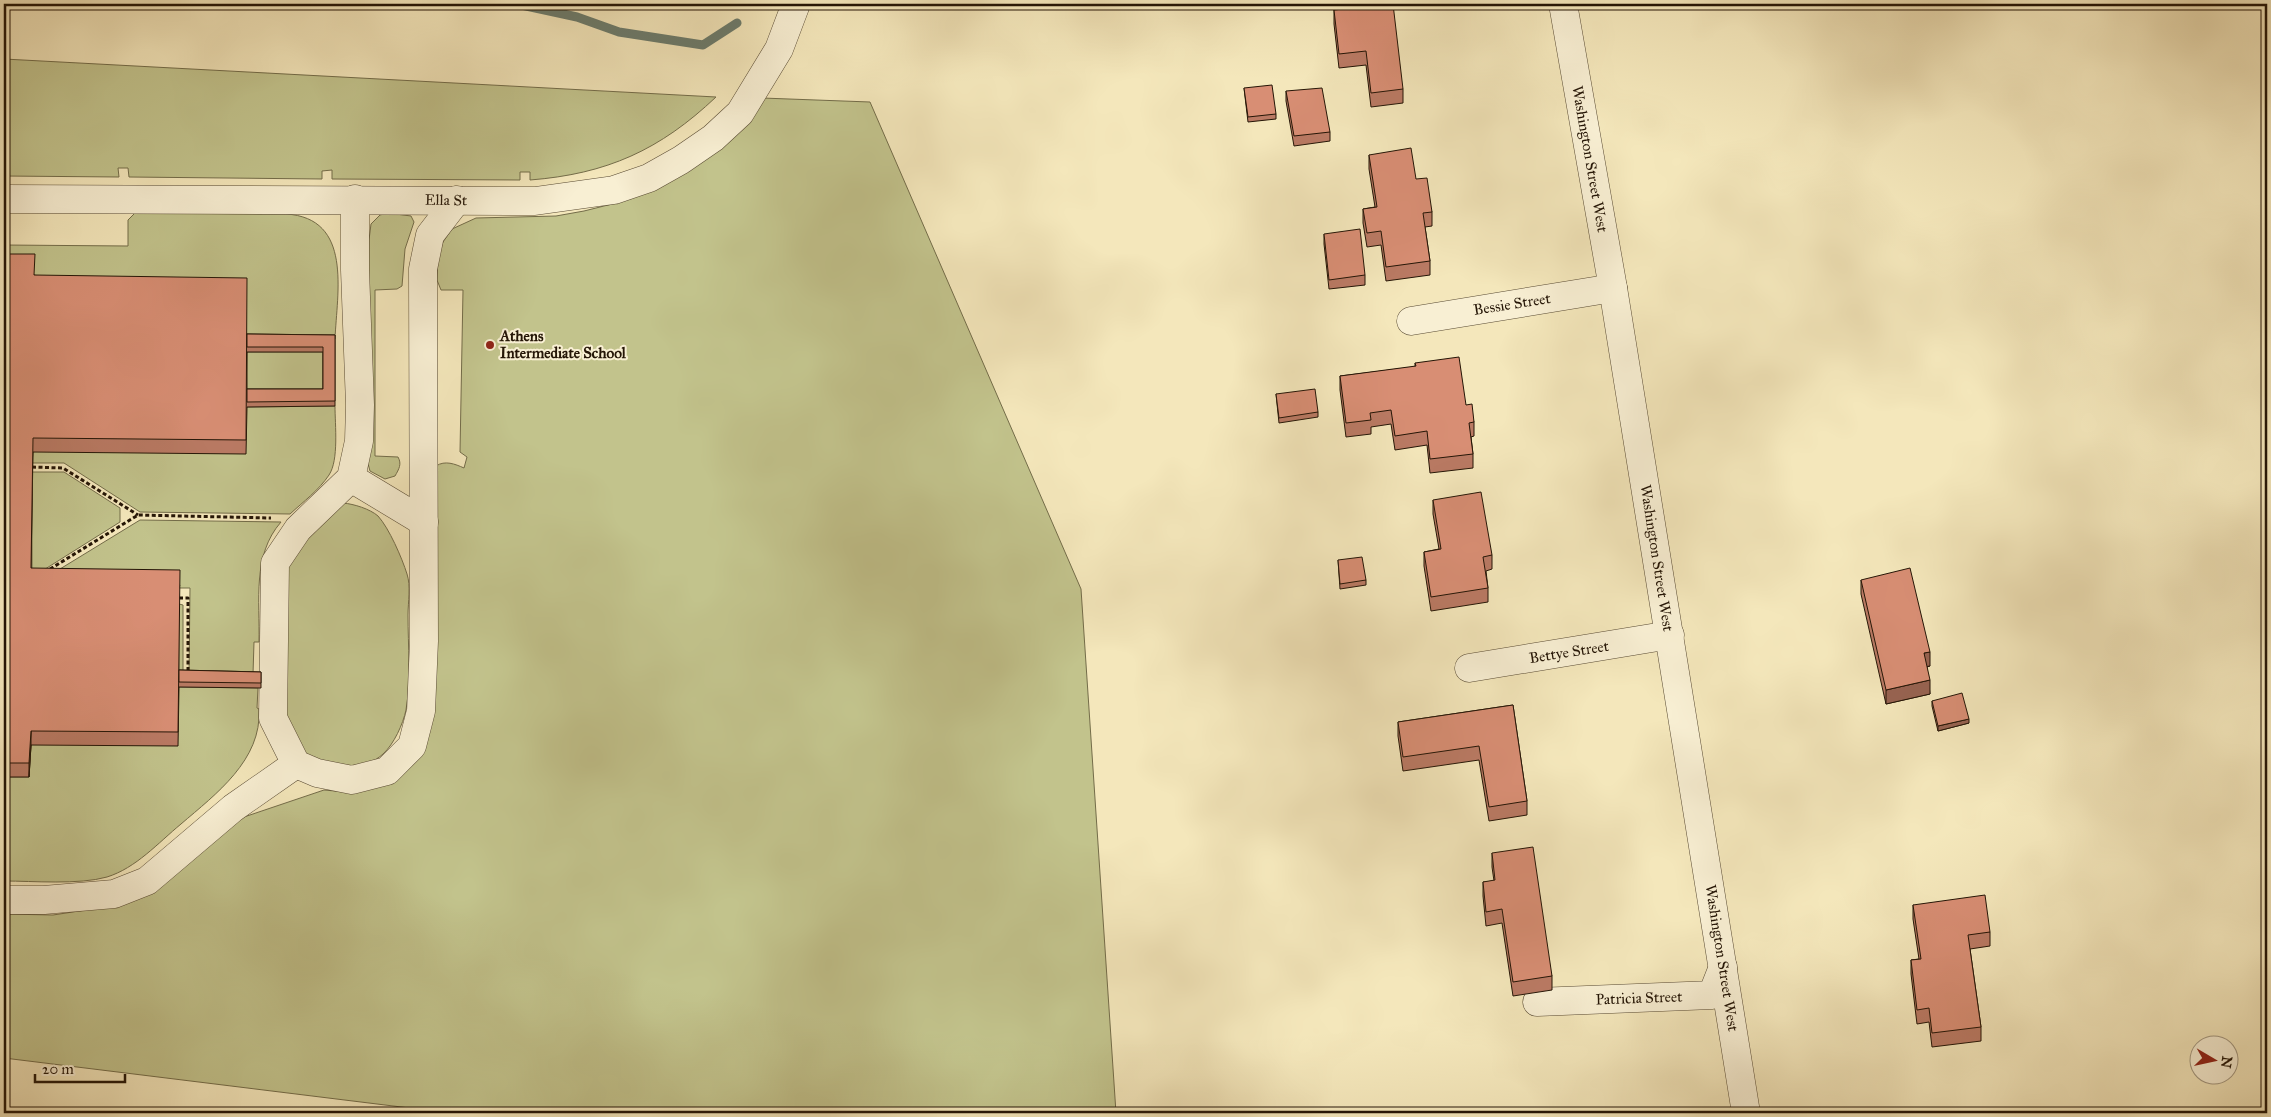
<svg xmlns="http://www.w3.org/2000/svg" width="2271" height="1117" font-family="'IM FELL Great Primer',serif">
<style>
.grass{fill:#c2c38c;stroke:#736c49}
.lines{fill:none;stroke-linecap:round;stroke-linejoin:round}
.stream{stroke:#6c7c6d;stroke-width:9}
.minor-casing{stroke:#584a33;stroke-width:29}
.path{stroke:#241506;stroke-width:3;stroke-dasharray:4 2.5;stroke-linecap:butt}
.minor{stroke:#f8efd3;stroke-width:28}
.wall{fill:#ba7a64;stroke:#241506;fill-rule:evenodd}
.shaded-wall{fill:#976351;stroke:#241506}
.building{fill:#d88e74;stroke:#241506}
.poi-dot{fill:#8f2418;stroke:#f8efd3;stroke-width:2}
.labels{text-anchor:middle;stroke-width:4;stroke-linejoin:round;paint-order:stroke}
.street-label{font-size:15px;fill:#241506;stroke:#f8efd3}
.poi-label{font-size:15px;font-weight:bold;fill:#241506;stroke:#f8efd3;text-anchor:start}
</style>
<rect width="100%" height="100%" fill="#f4e7bb"/>
<filter id="stains"><feTurbulence type="fractalNoise" baseFrequency=".004" numOctaves="4"/><feColorMatrix values="0 0 0 0 .2 0 0 0 0 .09 0 0 0 0 .02 0 0 0 .5 -.17"/></filter>
<radialGradient id="worn" r=".72"><stop offset=".6" stop-color="#630" stop-opacity="0"/><stop offset="1" stop-color="#630" stop-opacity=".3"/></radialGradient>
<!-- grass -->
<g class="grass">
<path d="M4 59 716 97C660 150 607 174 530 180V172H520V180L332 179V170L322 171V179L129 177 128 168H118L119 177 4 176Z"/>
<path d="M762 98 870 102 1081 589 1116 1113H450L4 1058V914L53 915 99 908 244 817 324 790 346 792 402 768 436 466C445 460 455 464 464 468L467 457 460 452 463 290H441L437 280 438 256 443 242 452 229 476 218 556 216 584 211 616 203Z"/>
<path d="M135 213 286 214C353 218 337 292 335 339H247L34 289 4 268V245L128 246V220Z"/>
<path d="M388 213 411 216 414 222 405 249 402 286 397 289 375 290V456L398 457C402 464 399 469 395 476L385 479 370 471 367 460 369 240 371 224 380 215Z"/>
<polygon points="247,352 323,352 323,393 246,393"/>
<path d="M335 406C335 425 339 460 329 475 319 490 303 502 290 514L140 512 64 463H32L33 452 246 407Z"/>
<polygon points="32,472 64,472 120,508 120,522 42,571 32,572"/>
<path d="M343 503C354 504 370 509 378 516 389 528 402 558 407 574 411 586 408 602 408 615 408 646 411 680 406 710 403 724 394 744 383 754 367 769 342 767 322 761 298 755 288 732 285 710 285 678 280 568 295 547 305 533 330 515 343 503Z"/>
<path d="M140 520 281 522C252 555 260 601 259 642H254L253 674 189 676 190 588H179L180 585 42 580Z"/>
<polygon points="179,604 183,605 183,676 179,675"/>
<path d="M178 687 258 688 257 708 259 709C262 760 216 794 181 824 158 843 136 868 107 877 79 885 33 881 4 881V777H29L31 745Z"/>
</g>
<g class="lines">
<!-- stream -->
<polyline class="stream" points="517,4 577,17 619,32 703,45 737,23"/>
<defs>
<g id="minor">
<polyline points="1563,4 1613,288 1746,1113"/>
<polyline points="4,199 535,201 614,190 649,178 681,160 713,138 740,113 779,49 796,4"/>
<polyline points="355,199 355,270 360,405 359,441 351,478 298,529 275,563 273,718 296,764 317,773 352,780 387,771 412,746 421,711 424,641 423,269 430,235 457,200"/>
<polyline points="1411,321 1613,288"/>
<polyline points="351,478 424,522"/>
<polyline points="1469,668 1670,635"/>
<polyline points="4,900 44,900 114,894 147,881 233,808 296,764"/>
<polyline points="1537,1002 1712,995 1723,967"/>
</g>
</defs>
<!-- minor casing -->
<use href="#minor" class="minor-casing"/>
<!-- path -->
<g class="path">
<polyline points="32,467 63,468 138,515"/>
<polyline points="50,569 138,515 271,518"/>
<polyline points="179,598 188,598 188,673"/>
</g>
<!-- minor -->
<use href="#minor" class="minor"/>
</g>
<!-- wall -->
<g class="wall">
<polygon points="1334,10 1403,89 1403,103 1371,107 1366,65 1339,68 1334,24"/>
<polygon points="1244,88 1276,114 1276,119 1248,122"/>
<polygon points="1286,91 1330,132 1330,141 1294,146 1286,101"/>
<polygon points="1369,155 1416,179 1432,212 1432,226 1425,227 1430,261 1430,275 1386,281 1381,245 1367,247 1363,223 1363,209 1375,207 1369,169"/>
<polygon points="1324,234 1365,275 1365,285 1329,289 1324,244"/>
<path d="M4 254 34 275 247 334 335 335V406L247 407 246 454 33 452 31 568 179 670 261 672V688L179 687 178 746 31 745 29 777H4V552H6L7 479H4ZM247 352H323V389H247Z"/>
<polygon points="1415,363 1466,405 1474,422 1474,436 1471,437 1473,454 1473,468 1430,473 1427,445 1395,450 1391,424 1371,427 1371,434 1346,437 1340,390 1340,376 1415,367"/>
<polygon points="1276,394 1318,412 1318,417 1279,423"/>
<polygon points="1433,500 1492,555 1492,569 1486,571 1488,588 1488,602 1431,611 1424,566 1424,552 1439,549 1433,514"/>
<polygon points="1338,560 1366,580 1366,585 1340,589"/>
<polygon points="1861,580 1930,666 1927,667 1930,694 1886,704 1861,594"/>
<polygon points="1932,701 1969,723 1938,731 1932,706"/>
<polygon points="1513,705 1527,801 1527,815 1489,821 1479,760 1403,771 1398,736 1398,722"/>
<polygon points="1492,853 1552,976 1552,990 1513,996 1502,923 1486,926 1483,896 1483,882 1494,881 1492,867"/>
<polygon points="1913,905 1990,932 1990,946 1970,949 1981,1027 1981,1041 1932,1047 1929,1022 1917,1024 1911,974 1911,960 1919,959 1913,919"/>
</g>
<!-- shaded-wall -->
<g class="shaded-wall">
<polygon points="1930,652 1930,666 1924,667 1924,653"/>
<polygon points="1930,680 1930,694 1886,704 1886,690"/>
<polygon points="1969,719 1969,723 1938,731 1938,726"/>
<polygon points="31,731 31,745 29,777 29,763"/>
</g>
<!-- building -->
<g class="building">
<polygon points="1387,4 1393,4 1403,89 1371,93 1366,51 1339,54 1334,10"/>
<polygon points="1272,85 1276,114 1248,117 1244,88"/>
<polygon points="1322,88 1330,132 1294,136 1286,91"/>
<polygon points="1411,148 1416,179 1427,178 1432,212 1423,213 1430,261 1386,267 1381,231 1367,233 1363,209 1377,207 1369,155"/>
<polygon points="1360,229 1365,275 1329,280 1324,234"/>
<polygon points="4,254 35,254 34,275 247,278 246,440 33,438 31,568 180,570 178,732 31,731 29,763 4,763 4,552 6,552 7,465 4,465"/>
<polygon points="247,334 335,335 335,401 247,402 247,389 323,389 323,347 247,347"/>
<polygon points="1459,357 1466,405 1472,404 1474,422 1469,423 1473,454 1430,459 1427,431 1395,436 1391,410 1370,413 1371,420 1346,423 1340,376 1416,366 1415,363"/>
<polygon points="1315,389 1318,412 1279,418 1276,394"/>
<polygon points="1481,492 1492,555 1483,557 1488,588 1431,597 1424,552 1441,549 1433,500"/>
<polygon points="1362,557 1366,580 1340,584 1338,560"/>
<polygon points="1910,568 1930,652 1924,653 1930,680 1886,690 1861,580"/>
<polygon points="179,670 261,672 261,683 179,682"/>
<polygon points="1962,693 1969,719 1938,726 1932,701"/>
<polygon points="1513,705 1527,801 1489,807 1479,746 1403,757 1398,722"/>
<polygon points="1533,847 1552,976 1513,982 1502,909 1486,912 1483,882 1495,880 1492,853"/>
<polygon points="1985,895 1990,932 1968,935 1981,1027 1932,1033 1929,1008 1917,1010 1911,960 1921,959 1913,905"/>
</g>
<!-- markers -->
<circle class="poi-dot" cx="490" cy="345" r="5"/>
<g class="labels">
<!-- street labels -->
<g class="street-label">
<text transform="translate(1590 159) rotate(80)" y="5">Washington Street West</text>
<text transform="translate(446 200) rotate(1)" y="5">Ella St</text>
<text transform="translate(1512 304) rotate(-9)" y="5">Bessie Street</text>
<text transform="translate(1657 558) rotate(81)" y="5">Washington Street West</text>
<text transform="translate(1569 652) rotate(-9)" y="5">Bettye Street</text>
<text transform="translate(1722 958) rotate(81)" y="5">Washington Street West</text>
<text transform="translate(1639 998) rotate(-2)" y="5">Patricia Street</text>
</g>
<!-- poi labels -->
<g class="poi-label">
<text x="500" y="341">Athens<tspan x="500" dy="17">Intermediate School</tspan></text>
</g>
</g>
<!-- margin -->
<rect width="2271" height="1117" fill="none" stroke="#f4e7bb" stroke-width="20"/>
<rect x="5" y="5" width="2261" height="1107" fill="none" stroke="#241506" stroke-width="2.5"/>
<rect x="10" y="10" width="2251" height="1097" fill="none" stroke="#241506"/>
<!-- north arrow -->
<g transform="translate(2214 1060) rotate(99)"><circle r="24" fill="#f8efd3" stroke="#a39881"/>
<path d="M0-4L9 19L0 12L-9 19Z" fill="#8f2418"/>
<text y="-8" font-size="14" font-weight="bold" text-anchor="middle" fill="#241506">N</text>
</g>
<!-- scale -->
<path d="M35 1074v8h90v-8" fill="none" stroke="#241506" stroke-width="2.5"/>
<text x="42" y="1074" font-size="15" fill="#241506" stroke="#f8efd3" stroke-width="4" paint-order="stroke">20 m</text>
<rect width="100%" height="100%" filter="url(#stains)"/>
<rect width="100%" height="100%" fill="url(#worn)"/>
</svg>
